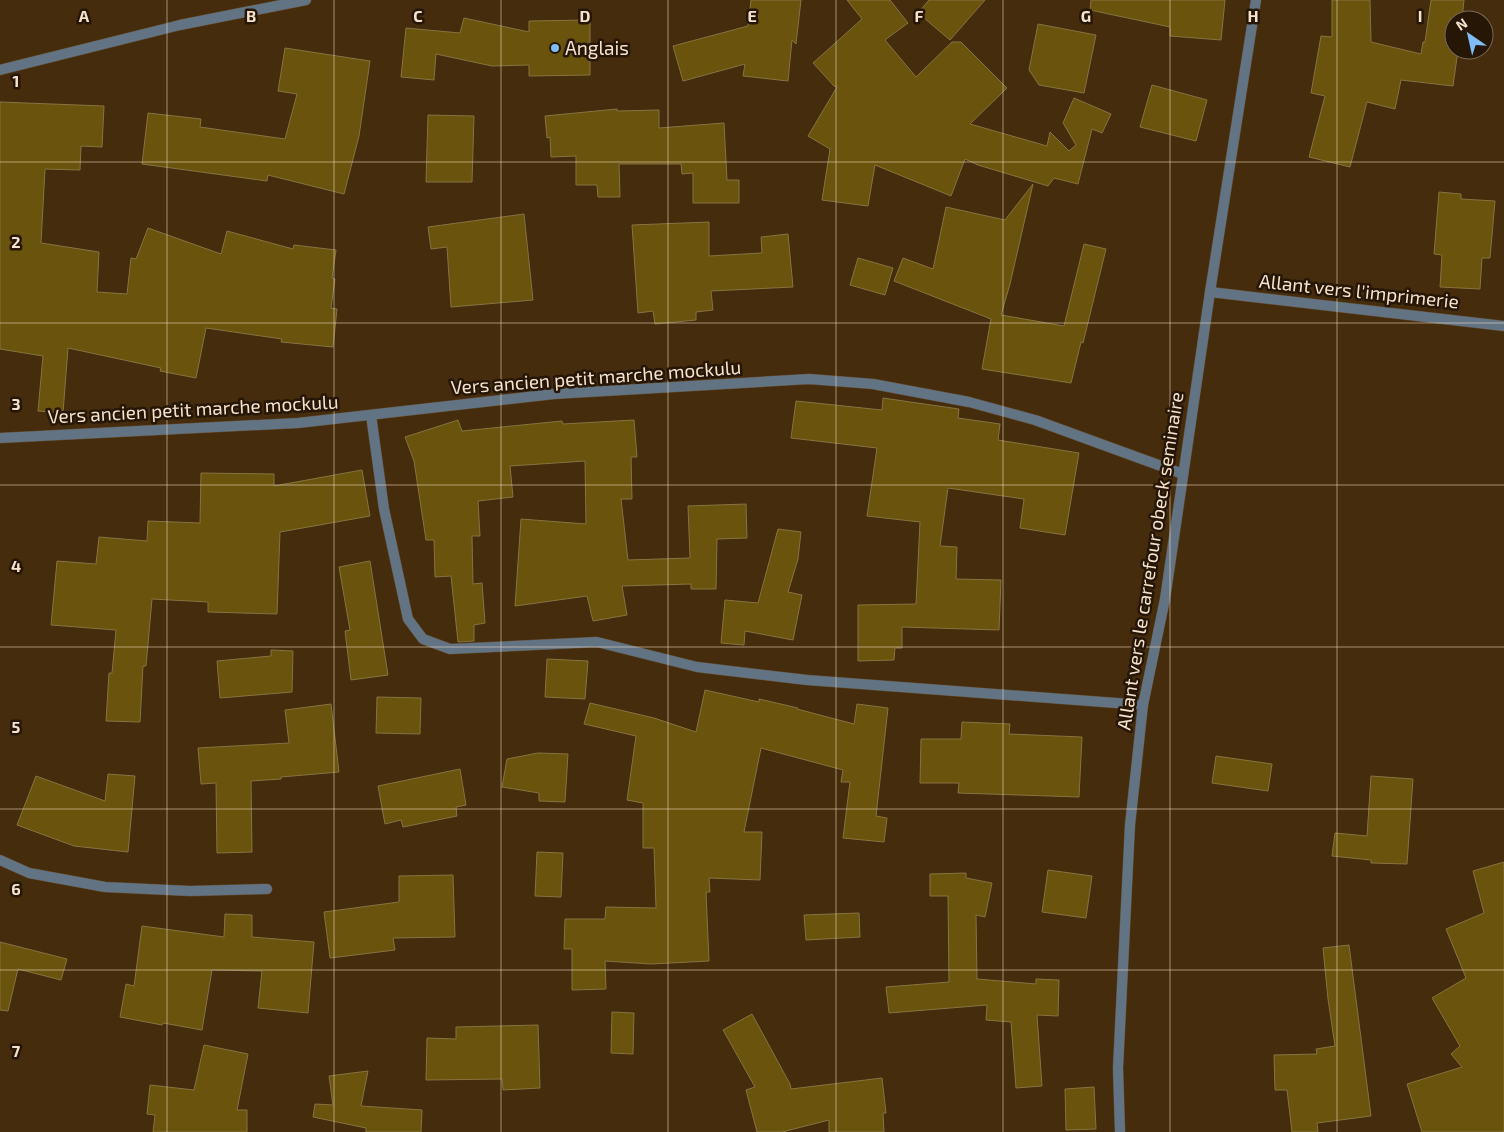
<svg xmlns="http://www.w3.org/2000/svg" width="1504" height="1132" font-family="'Exo 2',sans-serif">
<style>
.building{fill:#6a530c;stroke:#877341}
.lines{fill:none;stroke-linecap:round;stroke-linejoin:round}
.street-casing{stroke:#61492b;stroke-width:11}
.street{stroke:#627383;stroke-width:10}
.grid{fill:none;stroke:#f6e2cc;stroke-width:1;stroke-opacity:0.55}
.poi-dot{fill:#7fbdf9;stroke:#251606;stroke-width:2}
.labels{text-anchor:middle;stroke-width:5;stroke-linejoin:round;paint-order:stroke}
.poi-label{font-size:19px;fill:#f6e2cc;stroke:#251606;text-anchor:start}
.street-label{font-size:19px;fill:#f6e2cc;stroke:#251606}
.grid-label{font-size:16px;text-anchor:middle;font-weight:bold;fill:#f6e2cc;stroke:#251606;stroke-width:5;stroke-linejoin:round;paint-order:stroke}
</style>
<rect width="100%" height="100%" fill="#452c0c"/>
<!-- building -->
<g class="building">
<polygon points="751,0 801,0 796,44 792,40 788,81 743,76 745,64 683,81 673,46 748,26"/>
<polygon points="847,0 890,0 908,23 885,40 916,77 952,42 961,42 1007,88 970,124 1047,146 1050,132 1069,151 1076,145 1063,123 1074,98 1111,114 1102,133 1092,129 1078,184 1054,178 1048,186 978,165 965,159 951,196 875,165 868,206 822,200 830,149 808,136 837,87 834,86 813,63 862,19"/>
<polygon points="929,0 985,0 950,40 918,13"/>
<polygon points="1091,0 1225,0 1221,40 1170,36 1170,27 1090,10"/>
<polygon points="1332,0 1370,0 1371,42 1421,54 1423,42 1425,42 1431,0 1464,0 1462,20 1454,20 1454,50 1458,50 1453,86 1401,80 1395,109 1367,102 1350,167 1309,157 1325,96 1311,93 1321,36 1332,37"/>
<polygon points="464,18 529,32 529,21 590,20 590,75 529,76 529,65 492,66 436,54 434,80 401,77 406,28 460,33"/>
<polygon points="1038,24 1096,35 1084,93 1039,85 1029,70"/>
<polygon points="285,48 370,61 359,136 344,194 268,175 267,181 142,164 148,113 201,119 200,127 285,139 297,94 278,91"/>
<polygon points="1152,85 1207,100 1196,141 1140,127"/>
<polygon points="0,102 104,106 102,147 81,146 80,170 45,169 41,243 99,252 97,292 127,294 131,258 136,259 148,228 221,254 227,231 293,249 294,245 336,250 332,278 335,279 331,308 337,309 333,347 281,342 282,339 206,328 196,378 160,371 161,368 68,348 63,413 38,411 43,356 0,349"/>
<polygon points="617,109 617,111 659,110 659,128 724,123 727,180 739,180 739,203 693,203 693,173 682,174 681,164 619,164 620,197 598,197 597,185 576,185 576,156 551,157 550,137 547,138 545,116"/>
<polygon points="428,115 474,116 472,182 426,182"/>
<polygon points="1033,184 1010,284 1001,315 1064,326 1084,244 1106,249 1083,343 1081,342 1071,383 982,369 991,319 894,281 903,258 933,269 946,207 1005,220"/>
<polygon points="1439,192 1461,194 1461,199 1495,201 1490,258 1482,258 1480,289 1440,287 1442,255 1434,254"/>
<polygon points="524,214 533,300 451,307 447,247 431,249 428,227"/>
<polygon points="709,222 709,256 762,253 761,237 788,234 793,287 711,291 713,310 696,312 696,320 655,324 653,311 638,313 632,225"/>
<polygon points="858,258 893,268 885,295 850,285"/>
<polygon points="883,398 959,409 958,418 1000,424 998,440 1079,453 1065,535 1020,528 1024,499 948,488 940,546 957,547 956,579 1001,580 999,630 902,627 902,648 895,648 894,660 858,661 858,605 916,604 920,522 867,516 877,448 791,438 796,401 882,410"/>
<polygon points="458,420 462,431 562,421 563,424 634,420 637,457 631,457 632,499 621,499 628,560 690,558 688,506 746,504 747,538 717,539 716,589 691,589 691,584 622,586 627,615 593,621 587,596 515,606 521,519 586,524 585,461 510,466 513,497 478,501 480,536 472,536 473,584 482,583 485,623 474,625 474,641 458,642 451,576 435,577 434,540 426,540 414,461 405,437"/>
<polygon points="362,470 370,516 280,532 277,614 208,612 208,602 152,599 146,666 143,666 140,722 106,721 109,673 112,673 116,630 51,625 57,561 96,564 99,537 147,541 148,521 200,523 201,473 274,474 274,486"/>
<polygon points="778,529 801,532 798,559 788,592 802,595 793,640 745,631 744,645 721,643 725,600 758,603"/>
<polygon points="370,561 388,675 351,680 345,631 350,630 339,567"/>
<polygon points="271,650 293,651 292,692 220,698 217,661 271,656"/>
<polygon points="547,659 588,661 585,699 545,697"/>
<polygon points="705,690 759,702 759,699 798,708 797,709 854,724 857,704 888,708 876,816 887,818 884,842 843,838 850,782 841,782 843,770 761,748 744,832 762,832 760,880 709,878 710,892 706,892 709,961 651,964 605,961 606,989 572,990 572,949 564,949 565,919 605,919 606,907 656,908 654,848 643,848 643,803 627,800 636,736 584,724 590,703 654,718 696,732"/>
<polygon points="377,697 421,698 420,734 376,733"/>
<polygon points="331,704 339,772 281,777 281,779 251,781 252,852 217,853 216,783 201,784 198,748 289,743 285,710"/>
<polygon points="962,722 1010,724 1009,734 1082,737 1079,797 958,793 959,783 920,783 921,739 961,739"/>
<polygon points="538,753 568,754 565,802 539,801 539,793 502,787 507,759"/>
<polygon points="1216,756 1272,764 1268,791 1212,783"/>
<polygon points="460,769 466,805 456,807 457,816 403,827 401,820 385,824 378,786"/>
<polygon points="108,774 135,776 128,852 74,846 17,825 36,776 105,801"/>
<polygon points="1371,776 1413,779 1407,864 1371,863 1371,860 1332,856 1335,833 1367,836"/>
<polygon points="537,852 563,853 561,897 535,896"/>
<polygon points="1504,862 1504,1132 1422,1132 1407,1084 1462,1067 1451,1054 1460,1046 1432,998 1466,978 1446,929 1484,913 1473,871"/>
<polygon points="1048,870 1092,876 1086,918 1042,912"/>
<polygon points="966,873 966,878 992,883 985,917 976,915 977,979 1036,984 1036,979 1059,980 1058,1016 1037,1015 1042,1086 1016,1088 1011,1022 986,1020 987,1005 889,1013 886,987 949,982 948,896 930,896 930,874"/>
<polygon points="453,875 455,937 393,938 395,950 330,958 324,912 399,902 399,876"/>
<polygon points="859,913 860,937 806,940 804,915"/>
<polygon points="225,914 252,915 252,937 314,942 308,1013 258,1008 262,971 212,970 202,1030 163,1023 162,1025 120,1017 126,984 134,986 142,926 224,937"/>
<polygon points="0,942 67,959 61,980 18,969 8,1011 0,1010"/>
<polygon points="1349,945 1371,1116 1317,1123 1318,1132 1292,1132 1287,1090 1275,1090 1274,1055 1317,1054 1316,1049 1335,1046 1328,999 1323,948"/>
<polygon points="612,1012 634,1013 633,1054 611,1053"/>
<polygon points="752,1014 790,1084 791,1089 882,1078 886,1113 883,1113 884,1132 829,1132 829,1120 782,1132 757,1132 746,1090 755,1087 723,1030"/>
<polygon points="538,1025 540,1088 503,1090 502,1079 426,1080 427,1038 456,1039 456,1027"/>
<polygon points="204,1045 248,1054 237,1110 247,1110 247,1132 153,1132 155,1115 147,1114 150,1085 194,1090"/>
<polygon points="368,1071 361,1106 422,1110 421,1132 366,1132 366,1128 313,1117 315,1104 333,1105 329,1076"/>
<polygon points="1094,1087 1096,1129 1066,1130 1065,1089"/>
</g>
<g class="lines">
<defs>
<g id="street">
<polyline points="0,70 180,25 306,0"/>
<polyline points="1210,292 1504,326"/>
<polyline points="371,415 384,509 408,619 423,639 450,649 597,642 697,667 807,680 1143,705"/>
<polyline points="0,438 298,423 554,394 809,379 873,384 969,402 1035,420 1183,474"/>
<polyline points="0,860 29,873 105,887 190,891 267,889"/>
<polyline points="1120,1132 1118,1068 1130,825 1143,705 1165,599 1210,292 1256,0"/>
</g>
</defs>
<!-- street casing -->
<use href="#street" class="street-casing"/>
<!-- street -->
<use href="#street" class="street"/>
</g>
<!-- grid -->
<path class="grid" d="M167 0V1132M334 0V1132M501 0V1132M668 0V1132M836 0V1132M1003 0V1132M1170 0V1132M1337 0V1132M0 162H1504M0 323H1504M0 485H1504M0 647H1504M0 809H1504M0 970H1504"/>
<!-- markers -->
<circle class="poi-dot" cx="555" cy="48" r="5"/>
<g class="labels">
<!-- poi labels -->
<g class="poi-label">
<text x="565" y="55">Anglais</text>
</g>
<!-- street labels -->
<g class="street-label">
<text transform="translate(1359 291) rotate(6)" y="7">Allant vers l'imprimerie</text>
<text transform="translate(596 377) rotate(-4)" y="7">Vers ancien petit marche mockulu</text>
<text transform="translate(193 409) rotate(-3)" y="7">Vers ancien petit marche mockulu</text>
<text transform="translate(1150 561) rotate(-81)" y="7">Allant vers le carrefour obeck seminaire</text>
</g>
</g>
<g class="grid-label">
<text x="84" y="22">A</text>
<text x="251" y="22">B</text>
<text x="418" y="22">C</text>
<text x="585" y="22">D</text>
<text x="752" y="22">E</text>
<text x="919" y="22">F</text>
<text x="1086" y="22">G</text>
<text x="1253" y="22">H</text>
<text x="1420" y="22">I</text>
<text x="16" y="87">1</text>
<text x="16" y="248">2</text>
<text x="16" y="410">3</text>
<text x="16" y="572">4</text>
<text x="16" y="733">5</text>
<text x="16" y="895">6</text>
<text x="16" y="1057">7</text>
</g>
<!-- north arrow -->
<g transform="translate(1469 35) rotate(326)"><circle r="24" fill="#251606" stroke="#796855"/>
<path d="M0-4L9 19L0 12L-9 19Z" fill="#7fbdf9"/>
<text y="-8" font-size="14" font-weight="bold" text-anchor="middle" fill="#f6e2cc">N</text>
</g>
</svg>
